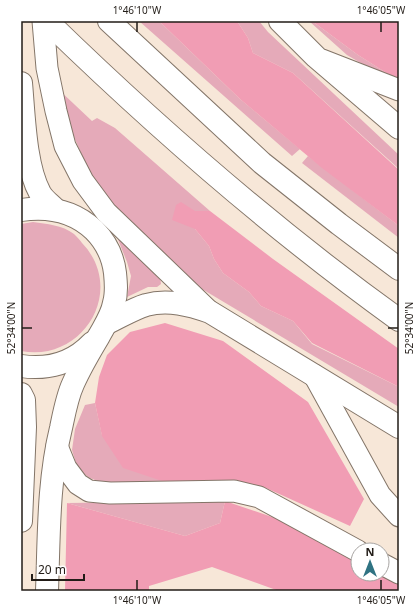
<svg xmlns="http://www.w3.org/2000/svg" width="420" height="612" font-family="'Noto Sans',sans-serif">
<style>
.green{fill:#e5aab9}
.forest{fill:#f19db4}
.lines{fill:none;stroke-linecap:round;stroke-linejoin:round}
.minor-casing{stroke:#837568;stroke-width:23}
.highway-casing{stroke:#837568;stroke-width:24}
.minor{stroke:#fff;stroke-width:21}
.highway{stroke:#fff;stroke-width:22}
.ticks{fill:none;stroke:#221c17;stroke-width:1.5}
.neatline{fill:none;stroke:#221c17;stroke-width:1.5}
.ticks-label{font-size:10px;text-anchor:middle;fill:#221c17}
</style>
<rect width="100%" height="100%" fill="#f7e7d8"/>
<!-- green -->
<g class="green">
<polygon points="139,21 159,21 240,99 300,149 292,156"/>
<polygon points="237,21 259,21 268,32 399,155 399,169 293,73 253,53 248,38"/>
<polygon points="309,21 312,21 358,55 396,79 399,79 399,81 371,69 347,55"/>
<polygon points="57,88 92,121 97,118 115,128 210,211 195,211 195,229 209,246 214,259 223,273 249,292 261,306 293,321 312,344 399,387 399,407 202,289 147,241 110,203 89,171 66,119"/>
<polygon points="308,156 399,226 399,238 302,163"/>
<path d="M33 222C47 224 62 225 74 234 77 237 80 240 82 243 127 290 83 363 21 351V224Z"/>
<polygon points="117,237 160,276 161,284 157,287 148,287 127,297 131,276 127,262"/>
<polygon points="95,403 102,435 176,485 107,485 90,478 78,470 72,450 75,429 85,405"/>
<polygon points="225,501 220,523 185,536 67,503"/>
</g>
<!-- forest -->
<g class="forest">
<polygon points="159,21 237,21 248,38 253,53 293,73 399,170 399,226 322,168 240,99"/>
<polygon points="312,21 399,21 399,79 396,79 358,55"/>
<polygon points="181,202 195,211 210,211 273,259 399,349 399,387 312,343 293,321 261,306 249,292 223,273 214,259 209,246 195,229 172,220 176,205"/>
<polygon points="165,323 223,341 308,402 364,499 350,526 266,488 227,485 174,485 123,468 102,436 95,403 99,377 107,355 130,332"/>
<polygon points="225,501 275,518 358,561 358,574 382,574 399,583 399,591 279,591 212,567 149,586 149,591 65,591 67,503 185,536 220,523"/>
</g>
<g class="lines">
<defs>
<g id="minor">
<polyline points="43,21 47,68 56,111 65,146 83,181 106,212 210,312"/>
<polyline points="322,60 399,90"/>
<polyline points="314,375 380,495 399,516"/>
<polyline points="57,446 66,468 78,484 89,491 110,493 234,491 259,497 358,551"/>
<polyline points="382,564 399,573"/>
</g>
<g id="highway">
<path d="M47 21C157 128 274 230 399 320"/>
<polyline points="109,21 262,163 339,224 399,269"/>
<polyline points="280,21 316,57 399,128"/>
<path d="M21 83C24 115 25 166 40 193 43 199 50 204 55 209"/>
<path d="M21 210C48 206 74 211 94 230 106 242 113 256 115 273 116 283 117 293 114 303 112 315 105 325 99 336 90 351 80 368 73 384 67 397 64 414 61 428 48 481 49 536 47 591"/>
<path d="M107 323C120 317 133 309 146 305 168 299 190 305 210 312L399 427"/>
<path d="M21 366C48 370 73 363 92 343"/>
<polyline points="21,394 24,400 25,427 21,521"/>
</g>
</defs>
<!-- minor casing -->
<use href="#minor" class="minor-casing"/>
<!-- highway casing -->
<use href="#highway" class="highway-casing"/>
<!-- minor -->
<use href="#minor" class="minor"/>
<!-- highway -->
<use href="#highway" class="highway"/>
</g>
<!-- ticks -->
<path class="ticks" d="M137 22V32M381 22V32M22 328H32M388 328H398M137 580V590M381 580V590"/>
<!-- border -->
<rect width="420" height="612" fill="none" stroke="#ffffff" stroke-width="44"/>
<!-- north arrow -->
<g transform="translate(370 562)"><circle r="19" fill="#ffffff" stroke="#a7a4a2"/>
<path d="M0-3L7 15L0 10L-7 15Z" fill="#2f7383"/>
<text y="-6" font-size="11" font-weight="bold" text-anchor="middle" fill="#221c17">N</text>
</g>
<!-- scale -->
<path d="M32 574v6h52v-6" fill="none" stroke="#221c17" stroke-width="2"/>
<text x="38" y="574" font-size="12" fill="#221c17" stroke="#ffffff" stroke-width="3" paint-order="stroke">20 m</text>
<rect x="22" y="22" width="376" height="568" class="neatline"/>
<g class="ticks-label">
<text x="137" y="14">1°46'10"W</text>
<text x="381" y="14">1°46'05"W</text>
<text transform="translate(11 328) rotate(-90)" y="4">52°34'00"N</text>
<text transform="translate(409 328) rotate(-90)" y="4">52°34'00"N</text>
<text x="137" y="604">1°46'10"W</text>
<text x="381" y="604">1°46'05"W</text>
</g>
</svg>
